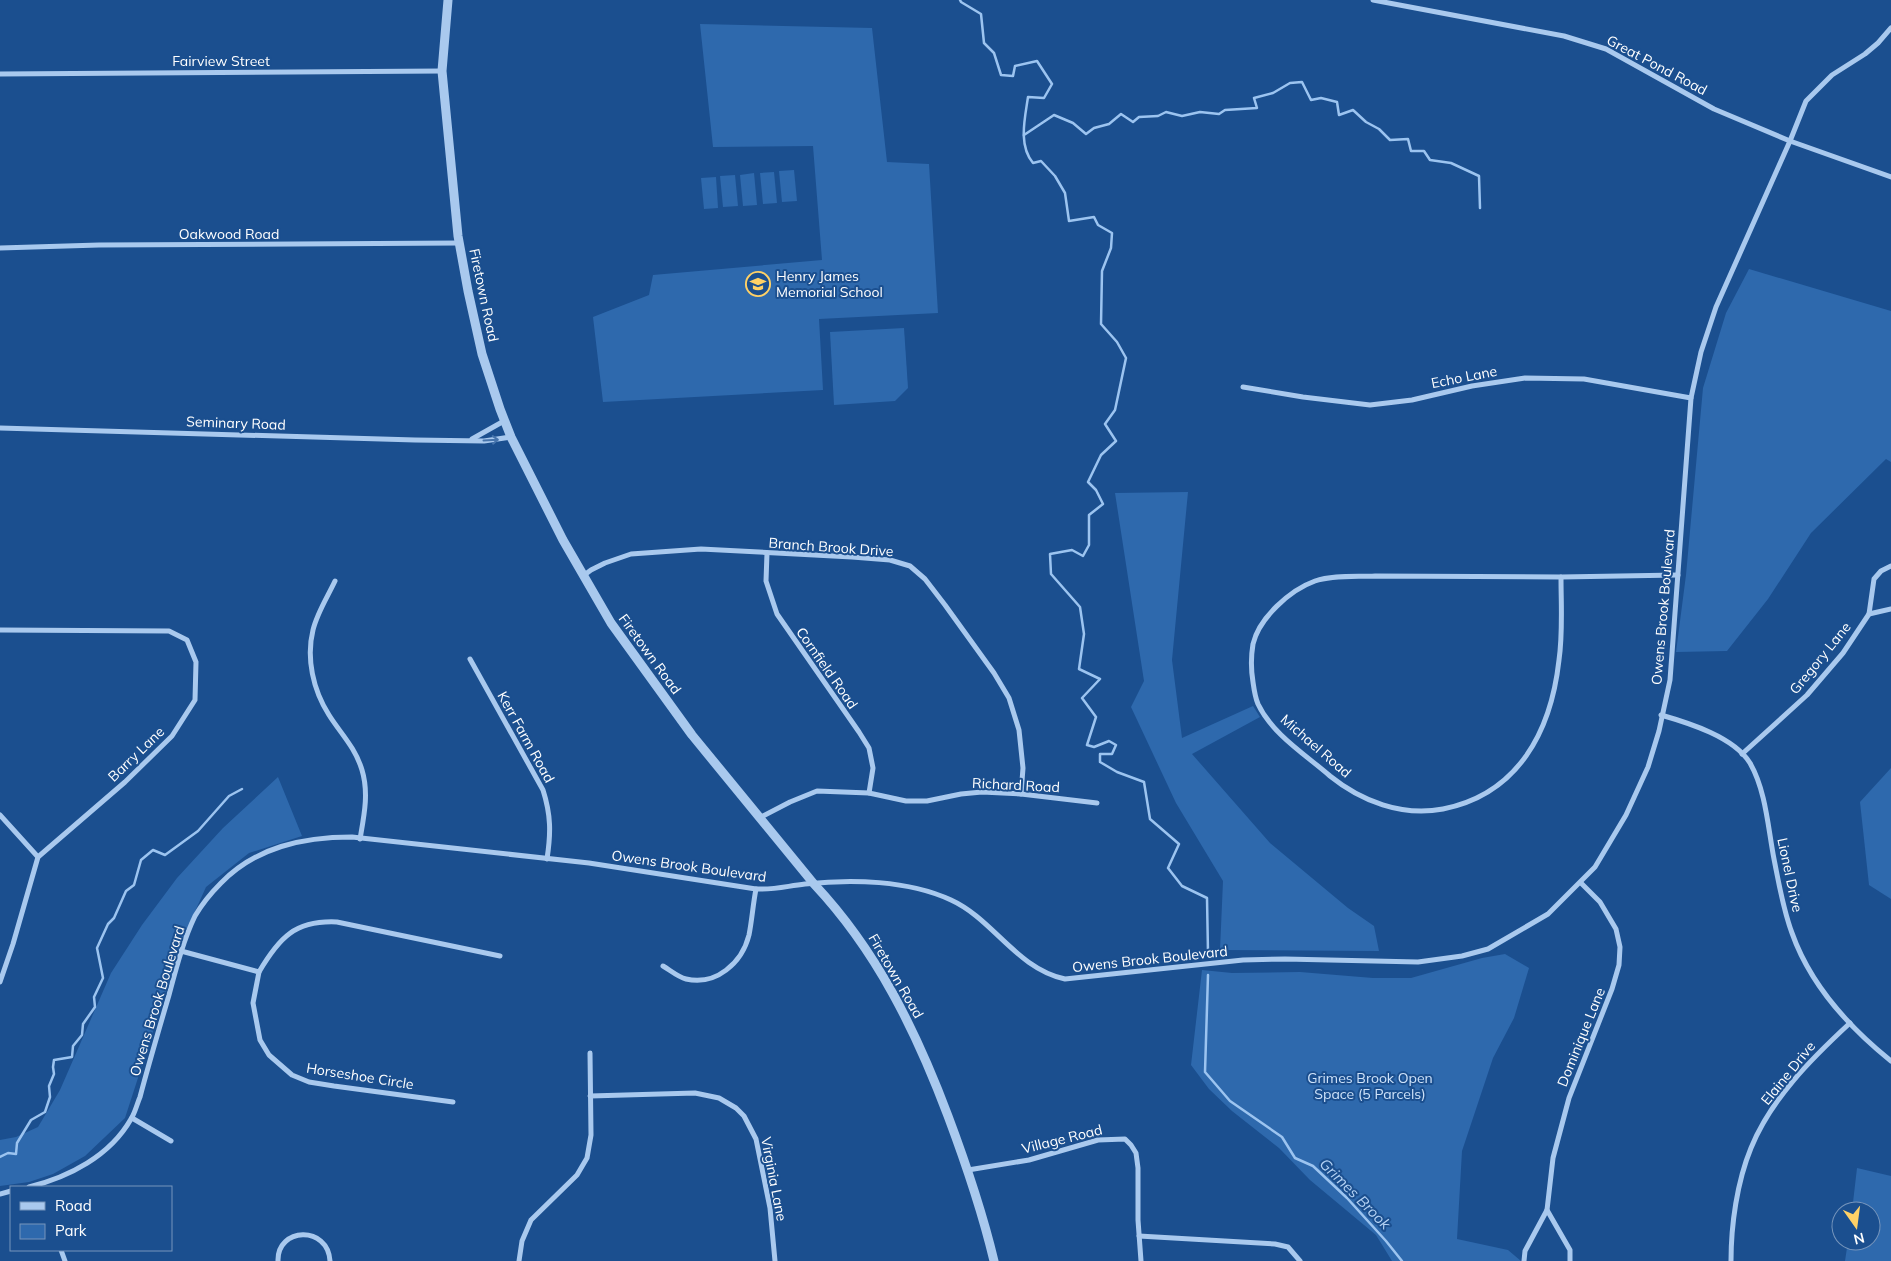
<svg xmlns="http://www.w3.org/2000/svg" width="1891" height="1261" font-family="Mulish,sans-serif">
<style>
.green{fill:#2e69ad}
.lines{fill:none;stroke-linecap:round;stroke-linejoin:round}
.stream{stroke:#9cc4f0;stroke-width:2.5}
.minor{stroke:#a9c9ee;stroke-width:5}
.tertiary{stroke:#a9c9ee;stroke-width:9}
.oneway{stroke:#4674ac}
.labels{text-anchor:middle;stroke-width:4;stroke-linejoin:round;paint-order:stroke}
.street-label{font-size:14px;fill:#fff;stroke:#1b4f8f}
.poi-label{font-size:14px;fill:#fff;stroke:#1b4f8f;text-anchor:start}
.park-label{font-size:14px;fill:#cfe3fa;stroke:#1b4f8f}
.water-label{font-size:15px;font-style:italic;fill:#b5d3f5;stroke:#1b4f8f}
</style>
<rect width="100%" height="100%" fill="#1b4f8f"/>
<!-- green -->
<g class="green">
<polygon points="700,24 872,28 887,162 929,164 938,313 819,319 823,390 603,402 593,317 649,295 653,275 822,260 813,146 713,147"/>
<polygon points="794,170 797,201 782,202 779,171"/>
<polygon points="774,172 777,203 763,204 760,173"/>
<polygon points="754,173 757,205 743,206 740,175"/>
<polygon points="735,175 738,206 723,207 720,176"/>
<polygon points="716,177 718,208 704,209 701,178"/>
<polygon points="1749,269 1891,311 1891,462 1886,459 1811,533 1768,599 1727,651 1676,652 1686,575 1703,388 1726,313"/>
<polygon points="904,328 908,388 895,401 834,405 830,332"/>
<polygon points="1188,492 1172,660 1182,738 1253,706 1260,717 1192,754 1270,843 1348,908 1374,926 1379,951 1220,950 1223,881 1176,803 1131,707 1144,681 1115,493"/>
<polygon points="1891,768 1891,899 1869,885 1860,802"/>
<polygon points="278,777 302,836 249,853 206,887 179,947 172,973 125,1118 85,1156 53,1174 29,1182 0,1186 0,1140 16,1137 38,1127 60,1090 111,973 142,925 177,878 223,828"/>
<polygon points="1505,954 1529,968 1514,1018 1493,1058 1462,1151 1457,1239 1508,1250 1521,1261 1392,1261 1376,1235 1310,1180 1279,1148 1232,1111 1209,1089 1191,1065 1202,970 1232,973 1300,972 1373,978 1411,978 1482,958"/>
<polygon points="1857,1168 1891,1176 1891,1261 1845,1261 1848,1241 1871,1241 1871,1211 1852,1211"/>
</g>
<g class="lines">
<!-- stream -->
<g class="stream">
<path d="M960 0 961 2 981 14 984 43 994 53 1001 75 1013 76 1015 66 1037 61 1052 84 1044 98 1028 97C1025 118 1018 145 1033 163L1041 161 1055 176 1065 193 1069 221 1094 217 1098 225 1112 233 1111 248 1102 271 1101 324 1117 342 1126 358 1115 410 1105 424 1116 441 1101 455 1088 482 1096 490 1103 504 1089 515V545L1083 556 1072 550 1050 554 1051 574 1080 607 1084 634 1079 669 1100 679 1082 698 1096 717 1087 745 1094 747 1109 741 1116 745 1112 754H1100V762L1117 772 1144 782 1150 819 1179 844 1168 868 1182 886 1207 898 1208 953"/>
<polyline points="1024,135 1054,115 1073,123 1086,134 1094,128 1109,124 1121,114 1133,122 1139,117 1158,116 1166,112 1182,116 1200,112 1219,114 1225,110 1257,108 1254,98 1273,93 1290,83 1302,82 1311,100 1321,98 1337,102 1339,115 1353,110 1366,122 1379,129 1390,140 1408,139 1411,151 1424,151 1430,160 1451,163 1479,176 1480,208"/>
<polyline points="1208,975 1205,1072 1230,1101 1282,1137 1295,1158 1313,1166 1347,1198 1386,1241 1402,1261"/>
<polyline points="0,1157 8,1153 16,1154 17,1143 31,1120 45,1112 50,1097 49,1086 54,1074 53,1067 54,1060 72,1057 73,1046 82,1035 83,1024 95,1007 94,997 103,978 97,948 108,924 114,918 126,891 134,885 141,860 153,850 165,855 198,831 229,796 242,789"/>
</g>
<!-- minor -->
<g class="minor">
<polyline points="1373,0 1564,36 1606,49 1714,109 1790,141 1891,177"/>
<polyline points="0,74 442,71"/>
<polyline points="0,248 99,245 459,243"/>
<polyline points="1243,387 1303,397 1370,405 1412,400 1472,386 1525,378 1584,379 1691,398"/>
<polyline points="0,428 415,440 484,441 511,437"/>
<polyline points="472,439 504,421"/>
<polyline points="767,553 766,581 777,614 859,732 869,748 873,768 869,793"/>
<polyline points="583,576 591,570 605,563 631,554 701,549 852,557 890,560 910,566 925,579 945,605 994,673 1009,698 1019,730 1023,768 1021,794"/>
<path d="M1375 576 1561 577C1561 605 1563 633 1559 660 1551 732 1518 794 1443 809 1402 817 1361 801 1330 776 1306 755 1272 734 1258 704 1255 697 1254 689 1253 682 1251 670 1251 656 1253 644 1259 618 1290 590 1315 581 1333 575 1356 577 1375 576Z"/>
<polyline points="1561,577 1678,575"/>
<path d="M335 581C328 596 317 613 313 630 306 658 313 690 329 715 341 734 355 747 362 770 369 793 364 816 360 839"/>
<polyline points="1869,614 1891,609"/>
<polyline points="0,630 169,631 187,640 196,662 195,700 172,736 125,782 38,857 13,944 0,982"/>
<path d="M470 659 543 790C551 815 551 833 547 859"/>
<path d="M1661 715C1689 723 1734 737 1750 763 1766 791 1768 828 1774 859 1779 884 1783 909 1792 933 1810 984 1850 1028 1891 1061"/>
<polyline points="1742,754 1807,695 1843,653 1869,614 1874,579 1881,571 1891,566"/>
<polyline points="0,815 38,857"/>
<polyline points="761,817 790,802 817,791 869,793 906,801 927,801 961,794 982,792 1021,794 1097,803"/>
<polyline points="181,951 259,972 253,1003 260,1040 269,1055 292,1075 309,1082 334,1086 453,1102"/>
<path d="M663 966C670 970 678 977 686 979 716 986 742 963 749 935 752 920 753 904 756 889"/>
<path d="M259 972C279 938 295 920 337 922L500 956"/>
<polyline points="590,1096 695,1093 719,1098 736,1108 744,1116 756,1139 770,1208 775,1261"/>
<polyline points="132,1118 171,1141"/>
<polyline points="968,1170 1029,1160 1098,1140 1125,1139 1131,1145 1136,1153 1138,1168 1138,1220 1141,1261"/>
<path d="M29 1187C69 1177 110 1156 131 1119 135 1113 137 1104 140 1097 149 1063 159 1029 169 995 176 969 183 941 195 916 202 904 211 893 221 883 256 847 303 837 352 837L589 863 756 889C774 890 787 886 805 884 851 879 908 880 951 900 993 919 1017 969 1065 979L1243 960 1285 959 1418 962 1462 956 1488 949 1548 914 1595 867 1626 815 1648 767 1659 731 1670 680 1691 398 1701 352 1716 307 1790 141 1806 101 1832 75 1865 54 1878 43 1891 28"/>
<polyline points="0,1194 11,1191"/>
<polyline points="1547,1210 1570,1250 1570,1261"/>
<polyline points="1139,1236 1275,1244 1288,1247 1300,1261"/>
<polyline points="61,1250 65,1261"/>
<path d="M278 1261C277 1227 328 1225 330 1261"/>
<polyline points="519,1261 522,1241 531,1220 577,1175 587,1158 591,1135 590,1053"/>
<polyline points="1524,1261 1525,1251 1547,1210 1553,1158 1569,1098 1612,989 1619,965 1620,947 1616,929 1600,902 1581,883"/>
<path d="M1731 1261C1731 1225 1737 1182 1751 1148 1771 1099 1811 1059 1850 1023"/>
</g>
<!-- tertiary -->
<path class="tertiary" d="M448 0 442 71 458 236 468 291 482 354 500 409 511 437 563 540 611 623 692 735 814 884C877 951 916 1031 948 1116 966 1164 982 1211 994 1261"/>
</g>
<!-- one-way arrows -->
<defs><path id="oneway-shaft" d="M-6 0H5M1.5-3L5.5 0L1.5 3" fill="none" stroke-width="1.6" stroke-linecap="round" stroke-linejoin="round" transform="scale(1.25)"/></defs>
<use class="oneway" href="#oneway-shaft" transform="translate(491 440) rotate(-3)"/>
<!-- icons -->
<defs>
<symbol id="school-ring" viewBox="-11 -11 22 22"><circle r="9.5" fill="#1b4f8f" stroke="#ffd166" stroke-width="1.5"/><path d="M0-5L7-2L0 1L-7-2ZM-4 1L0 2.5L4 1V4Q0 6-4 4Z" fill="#ffd166"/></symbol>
</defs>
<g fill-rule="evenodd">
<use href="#school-ring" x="744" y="270" width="28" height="28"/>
</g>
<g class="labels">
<!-- street labels -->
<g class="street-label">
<text x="221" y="66">Fairview Street</text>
<text transform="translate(1657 65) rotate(28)" y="5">Great Pond Road</text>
<text x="229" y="239">Oakwood Road</text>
<text transform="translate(484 295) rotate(78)" y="5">Firetown Road</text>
<text transform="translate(1464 377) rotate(-11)" y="5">Echo Lane</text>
<text transform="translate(236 423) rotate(2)" y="5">Seminary Road</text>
<text transform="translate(831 547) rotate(4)" y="5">Branch Brook Drive</text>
<text transform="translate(1663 607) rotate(-85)" y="5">Owens Brook Boulevard</text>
<text transform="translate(650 654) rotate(54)" y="5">Firetown Road</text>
<text transform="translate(1820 658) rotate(-51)" y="5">Gregory Lane</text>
<text transform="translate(827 668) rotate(55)" y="5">Cornfield Road</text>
<text transform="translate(526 737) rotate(61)" y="5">Kerr Farm Road</text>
<text transform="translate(1316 746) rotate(41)" y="5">Michael Road</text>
<text transform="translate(136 754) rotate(-44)" y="5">Barry Lane</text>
<text transform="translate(1016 785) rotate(3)" y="5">Richard Road</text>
<text transform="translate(689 866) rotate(8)" y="5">Owens Brook Boulevard</text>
<text transform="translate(1790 875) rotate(78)" y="5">Lionel Drive</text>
<text transform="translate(1150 959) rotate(-6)" y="5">Owens Brook Boulevard</text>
<text transform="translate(896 976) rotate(60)" y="5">Firetown Road</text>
<text transform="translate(157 1001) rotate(-73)" y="5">Owens Brook Boulevard</text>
<text transform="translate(1581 1037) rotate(-68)" y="5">Dominique Lane</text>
<text transform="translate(1788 1073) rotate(-51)" y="5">Elaine Drive</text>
<text transform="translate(360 1076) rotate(9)" y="5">Horseshoe Circle</text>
<text transform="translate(1062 1139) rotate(-14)" y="5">Village Road</text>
<text transform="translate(774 1179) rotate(79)" y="5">Virginia Lane</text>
</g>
<!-- poi labels -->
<g class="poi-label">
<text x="776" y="281">Henry James<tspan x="776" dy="16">Memorial School</tspan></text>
</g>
<!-- park labels -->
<g class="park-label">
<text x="1370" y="1083">Grimes Brook Open<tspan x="1370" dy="16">Space (5 Parcels)</tspan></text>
</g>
<!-- water labels -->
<g class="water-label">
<text transform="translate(1355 1194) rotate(45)" y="5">Grimes Brook</text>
</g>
</g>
<!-- legend -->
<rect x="10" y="1186" width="162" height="65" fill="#1b4f8f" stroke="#7695bc"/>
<rect x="20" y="1202" width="25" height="8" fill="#a9c9ee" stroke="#7695bc"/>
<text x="55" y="1211" font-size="15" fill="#ffffff">Road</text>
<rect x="20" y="1224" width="25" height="15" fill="#2e69ad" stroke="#7695bc"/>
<text x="55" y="1236" font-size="15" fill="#ffffff">Park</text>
<!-- north arrow -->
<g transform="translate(1856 1226) rotate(166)"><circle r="24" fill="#1b4f8f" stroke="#7695bc"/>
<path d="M0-4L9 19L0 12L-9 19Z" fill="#ffd166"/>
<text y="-8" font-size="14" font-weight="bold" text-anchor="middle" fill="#ffffff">N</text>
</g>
</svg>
